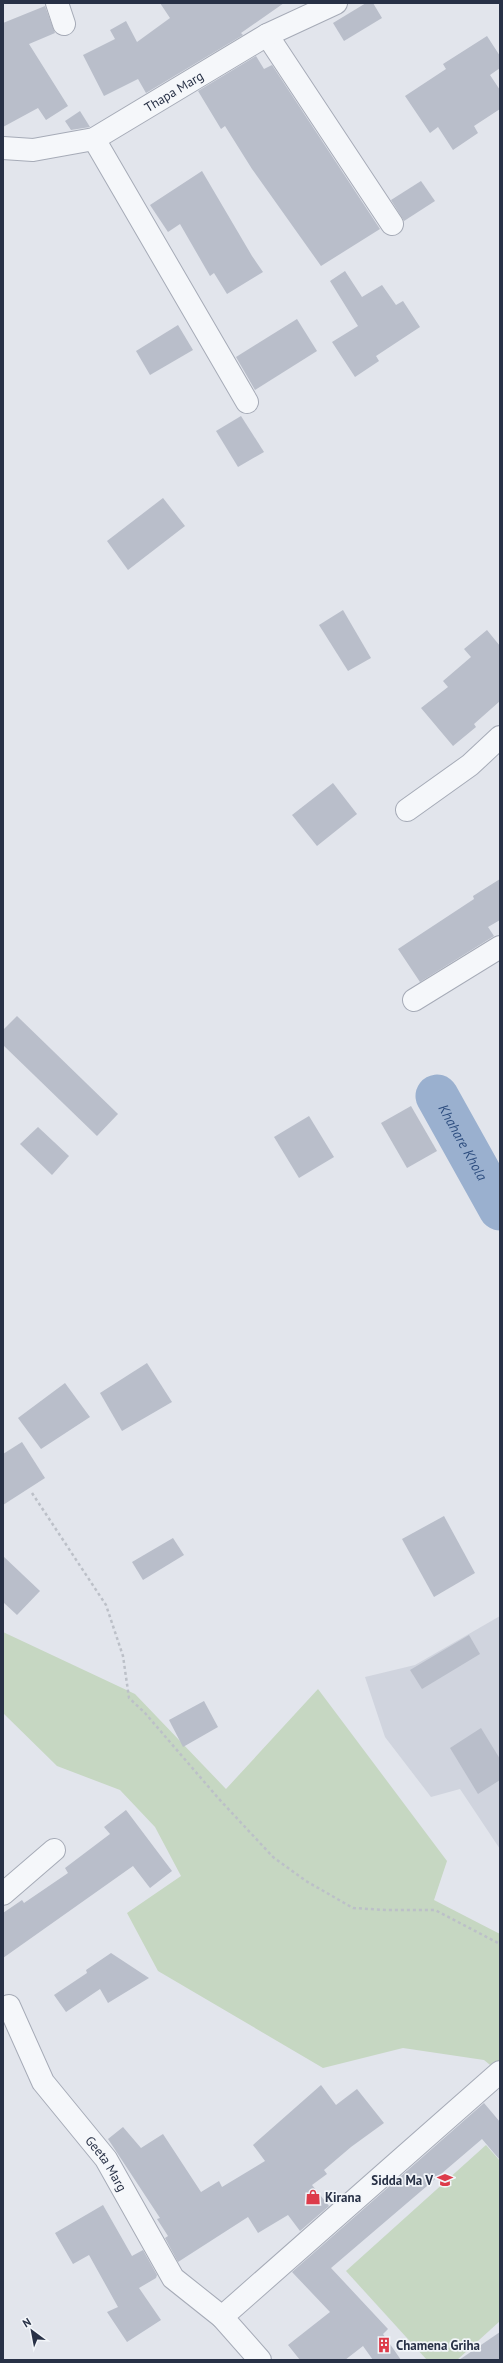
<svg xmlns="http://www.w3.org/2000/svg" width="503" height="2363" font-family="'PT Sans',sans-serif">
<style>
.built{fill:#d0d4de}
.green{fill:#c6d7c2}
.lines{fill:none;stroke-linecap:round;stroke-linejoin:round}
.river{stroke:#9ab0cf;stroke-width:43}
.building{fill:#b9beca}
.minor-casing{stroke:#a6abb7;stroke-width:24}
.path{stroke:#bcc0c8;stroke-width:2.5;stroke-dasharray:3 3;stroke-linecap:butt}
.minor{stroke:#f5f7fa;stroke-width:22}
.labels{text-anchor:middle;stroke-width:3.5;stroke-linejoin:round;paint-order:stroke}
.street-label{font-size:13px;fill:#283146;stroke:#f2f5f9}
.poi-label{font-size:13px;font-weight:bold;fill:#283146;stroke:#f2f5f9;text-anchor:start}
.water-label{font-size:14px;font-style:italic;fill:#2d4d7f;stroke:#f2f5f9}
</style>
<rect width="100%" height="100%" fill="#e2e5ec"/>
<!-- built -->
<polygon class="built" points="500,1616 500,1849 460,1789 431,1797 385,1737 365,1677 415,1665"/>
<!-- green -->
<g class="green">
<polygon points="3,1632 135,1694 226,1789 318,1689 447,1861 434,1900 500,1934 500,2073 484,2060 403,2048 323,2068 158,1971 127,1913 181,1876 155,1827 120,1790 57,1766 3,1713"/>
<polygon points="486,2145 500,2161 500,2321 457,2360 427,2360 346,2271"/>
</g>
<g class="lines">
<!-- river -->
<path class="river" id="s1" d="M437 1096 500 1209"/>
</g>
<!-- building -->
<g class="building">
<polygon points="160,3 284,3 241,33 243,35 146,93 138,79 104,96 83,55 115,39 110,30 126,21 137,42 170,18"/>
<polygon points="366,3 373,3 382,18 344,41 333,23"/>
<polygon points="45,6 55,33 29,44 68,106 46,120 38,108 3,127 3,23"/>
<polygon points="487,36 500,56 500,68 490,75 500,90 500,109 474,126 478,133 453,150 438,127 430,133 405,96 446,69 443,64"/>
<polygon points="256,56 264,69 272,65 380,229 321,266 252,169 225,126 221,129 198,91"/>
<polygon points="80,111 90,127 71,130 65,121"/>
<polygon points="202,171 252,256 263,272 227,294 214,273 210,276 180,224 168,232 150,205"/>
<polygon points="421,181 435,201 404,221 391,200"/>
<polygon points="345,271 362,297 382,285 396,305 403,301 420,327 376,356 379,361 355,377 332,342 358,326 330,281"/>
<polygon points="297,319 317,351 255,390 236,357"/>
<polygon points="178,325 193,350 150,375 136,351"/>
<polygon points="241,416 264,452 238,467 216,431"/>
<polygon points="163,498 185,526 128,570 107,541"/>
<polygon points="343,610 371,658 348,671 319,625"/>
<polygon points="487,630 500,646 500,701 474,724 476,727 453,746 421,708 448,687 443,681 471,657 464,649"/>
<polygon points="333,783 357,814 317,846 292,815"/>
<polygon points="500,879 500,920 488,927 494,936 420,982 398,949 474,899 473,896"/>
<polygon points="17,1016 118,1114 97,1136 3,1045 3,1030"/>
<polygon points="411,1106 437,1151 407,1168 381,1123"/>
<polygon points="309,1116 334,1157 299,1178 274,1137"/>
<polygon points="38,1127 69,1156 52,1175 20,1144"/>
<polygon points="147,1363 172,1402 122,1431 100,1393"/>
<polygon points="65,1383 90,1417 41,1449 18,1418"/>
<polygon points="22,1442 45,1478 3,1505 3,1454"/>
<polygon points="444,1516 475,1573 434,1597 402,1539"/>
<polygon points="173,1538 184,1555 143,1580 132,1562"/>
<polygon points="3,1556 40,1591 17,1615 3,1602"/>
<polygon points="469,1635 480,1654 422,1689 410,1670"/>
<polygon points="204,1701 218,1727 183,1747 169,1720"/>
<polygon points="481,1728 500,1759 500,1780 478,1794 450,1748"/>
<polygon points="126,1810 172,1871 150,1888 133,1866 3,1958 3,1913 22,1900 24,1903 68,1873 65,1868 110,1834 104,1827"/>
<polygon points="111,1953 149,1978 108,2003 100,1989 66,2012 54,1995 87,1973 86,1970"/>
<polygon points="321,2085 336,2105 357,2089 384,2123 351,2147 324,2170 327,2174 312,2185 329,2206 300,2231 288,2215 258,2233 248,2217 178,2262 165,2238 168,2236 157,2219 160,2218 108,2139 123,2127 141,2148 163,2134 201,2192 219,2181 222,2187 265,2161 253,2145"/>
<polygon points="484,2103 500,2122 500,2160 482,2139 331,2268 388,2329 383,2334 401,2360 373,2360 363,2346 345,2360 300,2360 288,2345 330,2312 292,2272"/>
<polygon points="103,2205 132,2256 143,2250 157,2275 156,2278 139,2288 161,2320 127,2342 107,2312 118,2307 89,2255 73,2264 55,2233"/>
<polygon points="500,2332 500,2360 459,2360"/>
</g>
<g class="lines">
<defs>
<g id="minor">
<polyline points="57,3 64,24"/>
<polyline points="267,35 392,224"/>
<polyline points="94,139 247,402"/>
<path id="s2" d="M3 148 33 150 94 139 267 35 336 3"/>
<polyline points="407,810 470,765 500,737"/>
<polyline points="414,1000 500,947"/>
<polyline points="3,1894 54,1850"/>
<path id="s3" d="M3 2010 9 2006 43 2082 106 2159 173 2278 222 2317"/>
<polyline points="260,2360 222,2317 500,2072"/>
</g>
</defs>
<!-- minor casing -->
<use href="#minor" class="minor-casing"/>
<!-- path -->
<polyline class="path" points="32,1493 106,1605 123,1656 129,1698 145,1713 219,1799 273,1857 306,1881 353,1908 386,1910 435,1910 500,1944"/>
<!-- minor -->
<use href="#minor" class="minor"/>
</g>
<!-- icons -->
<defs>
<symbol id="school-bare" viewBox="-9 -9 18 18"><path d="M0-5L7-2L0 1L-7-2ZM-4 1L0 2.5L4 1V4Q0 6-4 4Z" fill="#dd3b4a" stroke="#f2f5f9" stroke-width="2.5" paint-order="stroke"/></symbol>
<symbol id="shop-bare" viewBox="-9 -9 18 18"><path d="M-5-2.5h2.3a2.7 3.5 0 0 1 5.4 0H5L5.5 6h-11ZM-1.5-2.5h3a1.5 2.3 0 0 0-3 0Z" fill="#dd3b4a" stroke="#f2f5f9" stroke-width="2.5" paint-order="stroke"/></symbol>
<symbol id="building-bare" viewBox="-9 -9 18 18"><path d="M-4-6H4V6H1V3H-1V6H-4ZM-2.5-4.3h1.7v1.8h-1.7ZM.8-4.3h1.7v1.8H.8ZM-2.5-1h1.7V.8h-1.7ZM.8-1h1.7V.8H.8Z" fill="#dd3b4a" stroke="#f2f5f9" stroke-width="2.5" paint-order="stroke"/></symbol>
</defs>
<g fill-rule="evenodd">
<use href="#school-bare" x="434" y="2169" width="22" height="22"/>
<use href="#shop-bare" x="302" y="2186" width="22" height="22"/>
<use href="#building-bare" x="373" y="2334" width="22" height="22"/>
</g>
<g class="labels">
<!-- street labels -->
<g class="street-label">
<text dy="5" stroke="none"><textPath href="#s2" startOffset="185">Thapa Marg</textPath></text>
<text dy="5" stroke="none"><textPath href="#s3" startOffset="194">Geeta Marg</textPath></text>
</g>
<!-- poi labels -->
<g class="poi-label">
<text x="433" y="2185" text-anchor="end">Sidda Ma V</text>
<text x="325" y="2202">Kirana</text>
<text x="396" y="2350">Chamena Griha</text>
</g>
<!-- water labels -->
<g class="water-label">
<text dy="5" stroke="none"><textPath href="#s1" startOffset="53">Khahare Khola</textPath></text>
</g>
</g>
<!-- border -->
<rect width="503" height="2363" fill="none" stroke="#283146" stroke-width="8"/>
<!-- north arrow -->
<g transform="translate(32 2331) rotate(328)" stroke="#f2f5f9" stroke-width="3" paint-order="stroke">
<path d="M0-3L7 15L0 10L-7 15Z" fill="#283146"/>
<text y="-6" font-size="11" font-weight="bold" text-anchor="middle" fill="#283146">N</text>
</g>
</svg>
